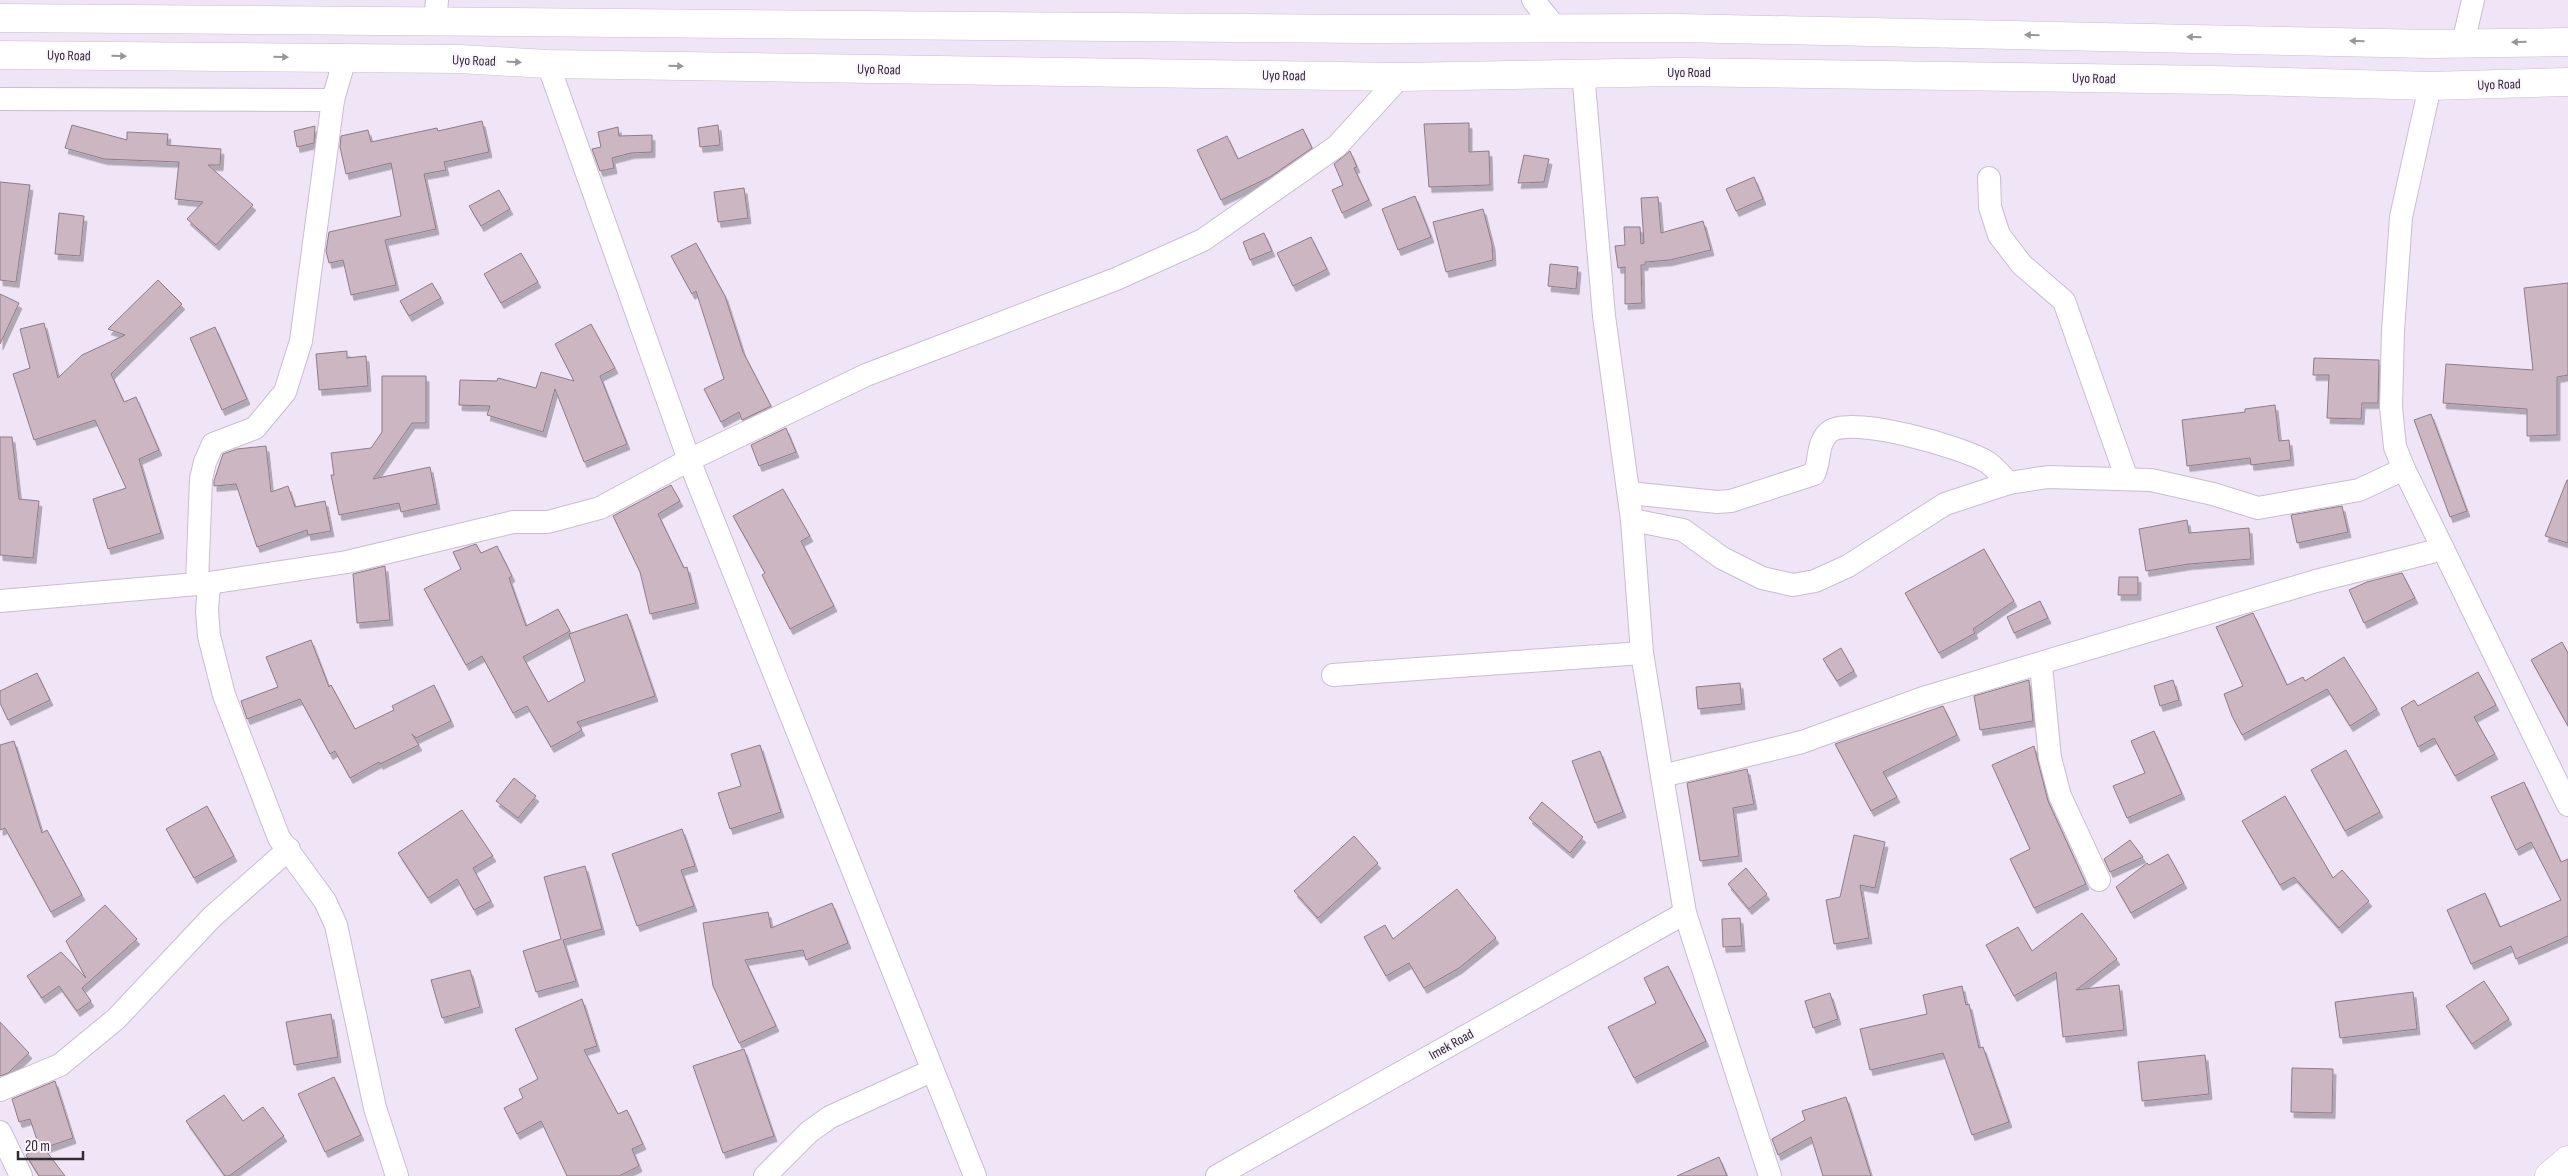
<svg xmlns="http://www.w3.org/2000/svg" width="2568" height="1176" font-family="'Sofia Sans Condensed',sans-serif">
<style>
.building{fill:#cbb6c2;stroke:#8f7c88;filter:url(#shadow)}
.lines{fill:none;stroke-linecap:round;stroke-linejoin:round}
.street-casing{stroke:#c9bdcf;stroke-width:24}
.secondary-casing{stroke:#c9bdcf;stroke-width:29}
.highway-casing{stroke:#c9bdcf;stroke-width:29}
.street{stroke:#fff;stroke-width:22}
.secondary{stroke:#fff;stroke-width:28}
.highway{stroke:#fff;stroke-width:28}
.oneway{fill:#989699}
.labels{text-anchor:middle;stroke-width:4;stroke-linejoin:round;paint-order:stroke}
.street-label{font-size:14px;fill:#312c33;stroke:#fbf3ff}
</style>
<defs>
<filter id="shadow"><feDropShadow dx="3" dy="5.5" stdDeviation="0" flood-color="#0004"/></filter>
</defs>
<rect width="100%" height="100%" fill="#f0e4f7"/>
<!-- building -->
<g class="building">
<polygon points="482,121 489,152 444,162 446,170 424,174 436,229 385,240 396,285 351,295 343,260 329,263 326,251 329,232 401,216 391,163 346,174 340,147 341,136 368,130 371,142 437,128 438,131"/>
<polygon points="1469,123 1469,152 1489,151 1490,185 1429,187 1424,124"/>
<polygon points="72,125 127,140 127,132 168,134 167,145 221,149 220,165 208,165 253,205 216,245 187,219 203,202 175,199 179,162 104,159 65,148"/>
<polygon points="718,125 720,145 700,147 698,128"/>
<polygon points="315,126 314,143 297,147 294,131"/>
<polygon points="618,127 619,136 652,135 652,152 631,153 612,158 614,168 600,171 592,149 601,147 598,132"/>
<polygon points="1303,129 1312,148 1270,177 1221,200 1197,150 1227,136 1238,159"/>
<polygon points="1350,151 1357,167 1354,168 1369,200 1342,213 1332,190 1343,185 1334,164"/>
<polygon points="1524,155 1549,159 1544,182 1518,183"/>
<polygon points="1754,177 1763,199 1736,211 1726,189"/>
<polygon points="0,182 30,185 16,282 0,280"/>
<polygon points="744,188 748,218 718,222 714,192"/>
<polygon points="499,190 510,209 481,226 469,206"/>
<polygon points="1415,196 1431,237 1398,250 1382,209"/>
<polygon points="1658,197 1661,233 1703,221 1711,250 1670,260 1645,262 1645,265 1641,265 1642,303 1625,304 1625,267 1618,268 1615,246 1625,245 1624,227 1640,227 1641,244 1644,243 1641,198"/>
<polygon points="1483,209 1492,244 1493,260 1446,272 1433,222"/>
<polygon points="59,213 84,216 80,256 55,254"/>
<polygon points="1264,233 1272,251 1250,260 1243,242"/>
<polygon points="1311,237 1327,269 1293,286 1277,253"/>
<polygon points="696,243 725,296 743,352 771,406 742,420 739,412 721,422 704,389 724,379 696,291 692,294 671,256"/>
<polygon points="521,253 538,282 501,303 484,274"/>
<polygon points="1550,264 1578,267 1576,289 1548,286"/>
<polygon points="158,280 182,304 111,374 124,402 136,397 159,450 139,459 161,533 108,549 93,499 126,488 95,420 34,440 13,374 30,368 20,329 44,323 58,378 82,355 125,335 108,329"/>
<polygon points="432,283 441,298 409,316 400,301"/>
<polygon points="2568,283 2568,375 2557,377 2557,435 2527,436 2527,409 2443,403 2446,364 2533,370 2524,288"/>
<polygon points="0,294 19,303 0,344"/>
<polygon points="591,324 615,368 600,376 627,444 584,462 555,389 543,432 487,415 490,406 459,405 460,380 497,381 498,378 536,388 541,372 574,381 555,344"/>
<polygon points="215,327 247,399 222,410 190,338"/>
<polygon points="347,351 347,358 366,356 368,386 319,390 316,354"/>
<polygon points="2314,358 2379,360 2378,403 2362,403 2361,419 2327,418 2329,375 2313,375"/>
<polygon points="382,376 426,376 426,423 412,423 373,479 430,467 437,504 401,512 399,503 339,515 331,475 334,475 331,453 371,448 382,432"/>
<polygon points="2275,405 2279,441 2289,440 2291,460 2251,465 2250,458 2187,466 2182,420 2245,412 2245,409"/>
<polygon points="2431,414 2467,511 2450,517 2414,420"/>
<polygon points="786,428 796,452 759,466 751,445"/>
<polygon points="0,437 12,437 19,499 39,501 33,558 0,555"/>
<polygon points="266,446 271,492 288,486 295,507 325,501 331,531 308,535 307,530 257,547 236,484 214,486 214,481 223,454 237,449"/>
<polygon points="2567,480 2568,480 2568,543 2545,536"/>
<polygon points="671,485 680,501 658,514 684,568 687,567 696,603 650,614 640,572 613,516"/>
<polygon points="783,489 810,536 801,541 834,606 790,629 762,575 765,573 733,516"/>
<polygon points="2342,506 2348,532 2297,543 2291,515"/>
<polygon points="2187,520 2189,533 2249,528 2251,559 2189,564 2146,571 2139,529"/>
<polygon points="476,544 481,553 497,546 512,576 509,578 526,626 558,609 570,631 523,657 548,702 585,681 569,634 627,614 655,696 577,722 582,730 551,747 527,706 513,713 482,656 466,665 424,589 461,569 453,552"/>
<polygon points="1984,549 2014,601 1973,629 1975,633 1939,653 1905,593"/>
<polygon points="385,566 390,620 357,623 353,574"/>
<polygon points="2402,573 2415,598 2364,623 2349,590 2367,582"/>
<polygon points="2119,577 2138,577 2138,595 2118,595"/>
<polygon points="2040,601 2048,618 2014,633 2007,617"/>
<polygon points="2253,613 2287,685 2303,677 2305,681 2344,657 2377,709 2350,726 2327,689 2242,735 2232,716 2224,694 2243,686 2216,627"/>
<polygon points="311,640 329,687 331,685 355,729 394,710 392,706 434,685 451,721 416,738 412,734 419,745 380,764 379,762 350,778 335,751 330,754 300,699 247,719 241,701 278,687 266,657"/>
<polygon points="2562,642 2568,653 2568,726 2531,660"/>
<polygon points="1841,648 1854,671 1837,681 1823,659"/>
<polygon points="2478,672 2496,705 2474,717 2495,754 2455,776 2434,738 2418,747 2401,708 2414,700 2418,706"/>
<polygon points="37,673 50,700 8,720 0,703 0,691"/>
<polygon points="2029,680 2033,721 1980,730 1974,696"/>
<polygon points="2173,680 2179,700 2160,706 2154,686"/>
<polygon points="1740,683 1742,704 1698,709 1696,687"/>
<polygon points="1943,706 1957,735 1883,772 1897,797 1871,811 1835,744"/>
<polygon points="2154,731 2182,794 2127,818 2113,786 2145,773 2131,741"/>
<polygon points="14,741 42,833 47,830 82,895 51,912 5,828 0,830 0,745"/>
<polygon points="760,745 781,812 730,829 718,793 741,786 731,754"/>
<polygon points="2034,746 2048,801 2086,884 2034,908 2010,859 2030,849 1992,765"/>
<polygon points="2346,750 2380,812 2345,831 2311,770"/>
<polygon points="1600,751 1623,812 1595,823 1572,761"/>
<polygon points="1747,769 1754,804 1733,808 1739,856 1700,861 1687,783"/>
<polygon points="514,778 536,796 518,818 496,801"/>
<polygon points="2524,782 2561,862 2568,859 2568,936 2516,959 2511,946 2471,964 2447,910 2485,893 2500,927 2561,900 2531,842 2516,850 2491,797"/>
<polygon points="2285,796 2333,878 2342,870 2369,901 2339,928 2294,877 2280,885 2242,821"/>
<polygon points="1542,802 1583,837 1570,853 1529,818"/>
<polygon points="207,806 234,856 194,878 166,829"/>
<polygon points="462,810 493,856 473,868 491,901 474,910 457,879 428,898 398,853"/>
<polygon points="682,829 695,866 681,870 694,906 637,926 612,854"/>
<polygon points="1854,835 1885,842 1875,888 1860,885 1869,938 1834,944 1826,900 1840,897"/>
<polygon points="1354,836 1378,863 1318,918 1294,891"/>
<polygon points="2130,840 2143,857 2110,872 2104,859"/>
<polygon points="2168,854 2184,883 2131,913 2116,887 2147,863 2149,865"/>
<polygon points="585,866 602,929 563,940 576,981 536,992 523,951 561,939 544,877"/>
<polygon points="1746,868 1767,894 1749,909 1728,884"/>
<polygon points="1457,889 1496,938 1459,968 1424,988 1409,963 1386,976 1364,937 1385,925 1393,939"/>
<polygon points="832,903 848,943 806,960 803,950 745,960 776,1026 739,1043 713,986 703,923 768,912 771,928"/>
<polygon points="105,905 137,939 82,988 91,1001 77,1011 59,986 42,998 27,976 61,952 86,978 66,941"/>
<polygon points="2082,913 2117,959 2076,990 2119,985 2124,1030 2063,1037 2056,972 2014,996 1986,945 2018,927 2032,951"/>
<polygon points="1740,918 1742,946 1723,947 1722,919"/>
<polygon points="1668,966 1706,1041 1634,1078 1608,1027 1656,1003 1644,978"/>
<polygon points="470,970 480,1007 442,1018 431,980"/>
<polygon points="2484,981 2509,1019 2472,1044 2446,1006"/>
<polygon points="1962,986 1966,1005 1969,1004 1979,1048 1983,1047 2009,1122 1972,1135 1943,1053 1870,1070 1860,1029 1927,1014 1923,995"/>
<polygon points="2413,992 2417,1029 2340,1038 2335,1002"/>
<polygon points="1830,993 1838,1019 1813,1028 1805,1001"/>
<polygon points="582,999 597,1046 584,1050 618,1114 627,1110 643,1144 632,1149 639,1166 619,1176 567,1176 541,1121 517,1134 504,1108 523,1098 519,1089 538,1079 515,1029"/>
<polygon points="331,1014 338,1057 294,1065 286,1022"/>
<polygon points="0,1022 29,1053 8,1073 0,1076"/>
<polygon points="744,1049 774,1136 723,1153 693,1066"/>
<polygon points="2205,1055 2209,1094 2142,1101 2138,1062"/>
<polygon points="2292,1068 2333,1069 2332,1113 2291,1112"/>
<polygon points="334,1077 361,1135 325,1152 298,1094"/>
<polygon points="55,1081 73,1138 44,1148 65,1176 39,1176 26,1155 39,1146 30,1119 19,1122 12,1099"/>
<polygon points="224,1095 243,1121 263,1107 284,1136 229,1176 225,1176 186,1121"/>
<polygon points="1846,1097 1871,1176 1823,1176 1811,1137 1778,1155 1772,1139 1805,1120 1802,1111"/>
<polygon points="1719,1157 1727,1176 1677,1176"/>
</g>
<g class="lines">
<defs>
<g id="street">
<polyline points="1533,0 1556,28"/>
<polyline points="435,22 437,0"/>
<polyline points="2463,43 2473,0"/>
<polyline points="548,64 689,460 975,1176"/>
<polyline points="1583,72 1604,316 1632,520 1642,653 1662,776 1685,913 1770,1176"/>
<polyline points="2430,86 2401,217 2393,331 2391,407 2395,447 2404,469 2568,805"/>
<polyline points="0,99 333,100"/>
<polyline points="1989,178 1990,207 1999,235 2022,265 2064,301 2127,479"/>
<path d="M1629 493 1717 502 1731 501 1814 474C1821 460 1816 444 1829 432 1850 414 1965 448 1987 462 1995 467 2002 477 2009 483"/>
<polyline points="1632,520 1683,530 1722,558 1762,578 1793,585 1815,581 1848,566 1945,504 2009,483 2048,477 2151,480 2213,494 2258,508 2359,490 2404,469"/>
<polyline points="209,583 207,611 209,636 224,695 279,838 325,901 336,925 375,1108 397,1176"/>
<polyline points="197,584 201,479 205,462 213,444 255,428 285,392 301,341 333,100 345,58"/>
<polyline points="0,601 209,583 347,562 513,522 548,522 600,508 689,460 866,375 1116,279 1203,240 1337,146 1400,77"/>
<polyline points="2041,665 2050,758 2060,796 2099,880"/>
<polyline points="1333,675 1642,653"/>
<polyline points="1662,776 1802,742 1923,698 2316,581 2443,549"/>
<polyline points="0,1090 60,1065 116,1019 212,917 289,849"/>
<polyline points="0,1132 21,1176"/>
<polyline points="765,1176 809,1132 830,1117 931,1071"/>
<polyline points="1217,1176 1685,913"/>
</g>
<polyline id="secondary" points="2549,1176 2568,1160"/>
<g id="highway">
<polyline points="0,18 1368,29 1680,28 2431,44 2568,42"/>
<polyline points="0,55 459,59 548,64 1400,77 1678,72 2214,80 2430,86 2568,82"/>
</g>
</defs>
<!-- street casing -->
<use href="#street" class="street-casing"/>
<!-- secondary casing -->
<use href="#secondary" class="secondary-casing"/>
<!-- highway casing -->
<use href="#highway" class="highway-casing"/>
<!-- street -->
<use href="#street" class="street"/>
<!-- secondary -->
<use href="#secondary" class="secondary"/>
<!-- highway -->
<use href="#highway" class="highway"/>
</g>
<!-- one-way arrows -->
<defs><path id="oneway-solid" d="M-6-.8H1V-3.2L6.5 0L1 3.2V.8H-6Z" transform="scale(1.25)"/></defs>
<g class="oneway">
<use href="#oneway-solid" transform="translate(2032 35) rotate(-179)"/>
<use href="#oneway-solid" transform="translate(2194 37) rotate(-178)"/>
<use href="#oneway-solid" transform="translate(2357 41) rotate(-178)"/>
<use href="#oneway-solid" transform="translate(2519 42) rotate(179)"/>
<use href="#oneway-solid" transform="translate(119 56) rotate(1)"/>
<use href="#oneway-solid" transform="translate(281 57) rotate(1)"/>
<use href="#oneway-solid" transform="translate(514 62) rotate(3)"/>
<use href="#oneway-solid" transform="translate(676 66) rotate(1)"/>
</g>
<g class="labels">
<!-- street labels -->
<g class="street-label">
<text transform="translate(69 55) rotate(1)" y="5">Uyo Road</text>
<text transform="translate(474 60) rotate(2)" y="5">Uyo Road</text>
<text transform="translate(879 69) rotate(1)" y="5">Uyo Road</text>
<text x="1689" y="77">Uyo Road</text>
<text transform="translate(1284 75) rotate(1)" y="5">Uyo Road</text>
<text transform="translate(2094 78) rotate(1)" y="5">Uyo Road</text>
<text transform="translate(2499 84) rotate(-2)" y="5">Uyo Road</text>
<text transform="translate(1451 1044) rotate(-29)" y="5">Imek Road</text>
</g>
</g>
<!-- scale -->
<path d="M18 1151v8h65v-8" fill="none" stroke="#312c33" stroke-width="2.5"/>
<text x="25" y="1151" font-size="15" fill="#312c33" stroke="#fbf3ff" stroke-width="4" paint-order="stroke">20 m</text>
</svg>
